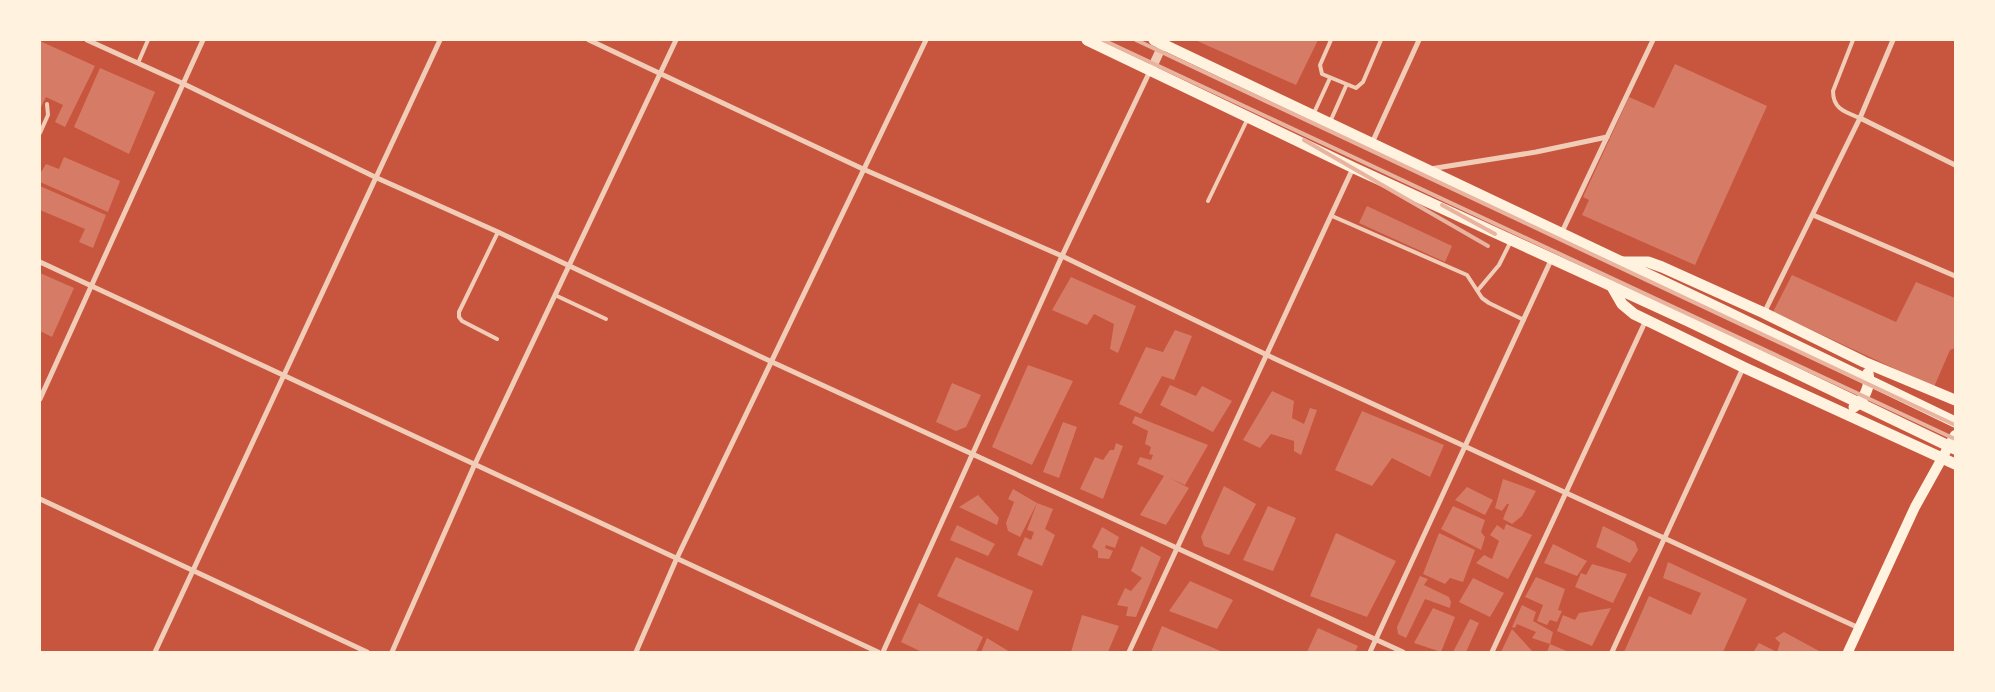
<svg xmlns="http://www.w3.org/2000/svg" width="1995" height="692" font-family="Karla,sans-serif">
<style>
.building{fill:#d67c66}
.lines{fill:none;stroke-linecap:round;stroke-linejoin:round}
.service{stroke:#f1ccb7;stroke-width:4}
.minor{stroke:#f1ccb7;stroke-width:5}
.tertiary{stroke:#f1ccb7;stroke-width:9}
.secondary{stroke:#fff3e0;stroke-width:10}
.primary{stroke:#fff3e0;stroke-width:11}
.rail{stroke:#e9b49f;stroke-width:4}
</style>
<rect width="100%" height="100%" fill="#c8553d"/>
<!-- building -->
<g class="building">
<polygon points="1195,40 1318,40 1296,85"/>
<polygon points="40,41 95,66 65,127 55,122 63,105 46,97 40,109"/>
<polygon points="1675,64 1767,106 1695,265 1582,215 1589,200 1583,197 1629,97 1654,108"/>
<polygon points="100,68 155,92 129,154 74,127"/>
<polygon points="64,157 120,181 108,212 40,182 40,174 46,164 59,169"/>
<polygon points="40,186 106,215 93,248 79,242 85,229 40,210"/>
<polygon points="1367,206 1452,246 1445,262 1359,223"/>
<polygon points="40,273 74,288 52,337 40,331"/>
<polygon points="1792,275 1896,322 1916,282 1955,298 1955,348 1950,350 1934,387 1773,312"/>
<polygon points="1071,277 1136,306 1118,353 1110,349 1114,324 1094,314 1087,325 1052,310"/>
<polygon points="1175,330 1192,336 1174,380 1162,376 1141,414 1119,404 1146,347 1163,352"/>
<polygon points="1028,365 1073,381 1032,465 992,447"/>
<polygon points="952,383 981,395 966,427 956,431 936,422"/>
<polygon points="1170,385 1196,396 1202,386 1232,401 1213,432 1160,405"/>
<polygon points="1272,391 1294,401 1292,418 1304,424 1310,408 1317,410 1301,455 1294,451 1294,441 1271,434 1260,448 1243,440"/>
<polygon points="1362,411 1444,445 1430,477 1392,458 1372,486 1335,470"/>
<polygon points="1135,416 1208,445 1185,485 1170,478 1189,488 1166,525 1140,515 1164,476 1137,464 1140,457 1151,460 1153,455 1149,454 1151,447 1145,444 1148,431 1132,423"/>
<polygon points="1063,422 1077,427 1059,478 1043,472"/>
<polygon points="1116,443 1123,446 1103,499 1080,489 1095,457 1103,460 1110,450 1114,450"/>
<polygon points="1503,479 1536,491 1522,516 1512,524 1503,519 1509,504 1507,504 1502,511 1495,508"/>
<polygon points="1224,486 1256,504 1229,555 1204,546 1201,537"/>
<polygon points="1467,487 1493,500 1485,515 1455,500"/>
<polygon points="1013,489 1037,503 1020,537 1008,531 1006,523 1014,502 1008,499"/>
<polygon points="978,495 999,518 997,525 959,507"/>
<polygon points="1037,503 1053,509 1045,529 1055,535 1042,566 1017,555 1025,537 1031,540 1034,532 1027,530"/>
<polygon points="1268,506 1296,518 1273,571 1243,560"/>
<polygon points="1453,506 1485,520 1481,532 1485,537 1481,550 1441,529"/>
<polygon points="1506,524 1532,535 1508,579 1476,563 1484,555 1492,559 1499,541 1490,535 1497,525 1504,530"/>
<polygon points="957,525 995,544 988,556 950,540"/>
<polygon points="1603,526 1635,542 1638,550 1630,563 1596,547"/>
<polygon points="1102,527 1119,537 1115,548 1106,545 1105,548 1113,551 1109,559 1098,558 1098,551 1092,547"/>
<polygon points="1336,533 1396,561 1367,617 1310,596"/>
<polygon points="1439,533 1475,550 1463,582 1450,578 1445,584 1423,574"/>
<polygon points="1553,544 1587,561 1577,576 1544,563"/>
<polygon points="1141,546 1161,557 1136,617 1126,616 1128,607 1117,605 1125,588 1131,591 1142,578 1131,571"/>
<polygon points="956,557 1033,591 1018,631 937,596"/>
<polygon points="1668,562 1747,599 1723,652 1624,652 1649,596 1691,615 1701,593 1663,578"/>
<polygon points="1592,564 1627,574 1613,603 1575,587 1581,573 1586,575"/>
<polygon points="1420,576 1428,579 1424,585 1449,597 1451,602 1450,608 1425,599 1406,638 1398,634 1397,627"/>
<polygon points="1536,577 1565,589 1558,610 1562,611 1557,622 1550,620 1547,625 1537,621 1543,605 1525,597"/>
<polygon points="1473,578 1504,593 1490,617 1459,602"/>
<polygon points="1190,581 1233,600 1217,629 1169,611"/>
<polygon points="919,603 983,637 976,652 922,652 901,642"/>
<polygon points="1522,605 1536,612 1533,621 1553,632 1550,644 1532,638 1536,632 1517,624 1515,628 1512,627"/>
<polygon points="1433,608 1455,617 1441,652 1414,643"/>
<polygon points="1611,608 1592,646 1557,631 1563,615 1575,620 1579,613"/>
<polygon points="1082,615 1119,626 1108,652 1071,652"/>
<polygon points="1470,619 1479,623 1466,652 1453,652"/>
<polygon points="1162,626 1223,652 1151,652"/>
<polygon points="1318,628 1358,646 1355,652 1307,652"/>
<polygon points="1512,629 1533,652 1501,652"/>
<polygon points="1784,632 1821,652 1756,652 1754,651 1759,643 1777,652 1780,643 1775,638"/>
<polygon points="987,638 1010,652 981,652"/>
<polygon points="1550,644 1569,652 1547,652"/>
</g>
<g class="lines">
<!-- service -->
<g class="service">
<polyline points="1331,40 1320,65 1322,74 1356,88 1363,82 1381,40"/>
<path d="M1853 40 1833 91C1833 109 1845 112 1860 118"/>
<polyline points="138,63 148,40"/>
<polyline points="1313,115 1330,78"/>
<polyline points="1330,122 1346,86"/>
<polyline points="40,133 48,115 47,104"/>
<polyline points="1208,201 1248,118"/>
<polyline points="1332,216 1467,275 1482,298 1489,303 1524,320"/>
<polyline points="1478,290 1499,265 1510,243"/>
<polyline points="557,296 606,319"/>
<polyline points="497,339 462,321 459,317 459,312 498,232"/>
</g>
<!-- minor -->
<g class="minor">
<polyline points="87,40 184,84 377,178 498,232 772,362 1403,652"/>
<polyline points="589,40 863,169 1062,256 1267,355 1859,628"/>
<polyline points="1860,118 1955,165"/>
<polyline points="1372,143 1419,40"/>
<polyline points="1430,169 1536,152 1607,137"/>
<polyline points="1813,215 1955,276"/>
<polyline points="1561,234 1653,40"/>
<polyline points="40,262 878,652"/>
<polyline points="1764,313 1860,118 1893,40"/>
<polyline points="40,399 203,40"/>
<polyline points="40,499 367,652"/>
<polyline points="155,652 440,40"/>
<polyline points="392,652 474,466 676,40"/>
<polyline points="636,652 676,560 926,40"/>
<polyline points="883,652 1062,256 1150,71"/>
<polyline points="1129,652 1353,168"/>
<polyline points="1370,652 1552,258"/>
<polyline points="1492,652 1646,320"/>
<polyline points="1612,652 1743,368"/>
</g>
<!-- tertiary -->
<polyline class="tertiary" points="1151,70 1165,40"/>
<!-- secondary -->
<polyline class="secondary" points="1848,652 1915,507 1955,435"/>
<!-- primary -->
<g class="primary">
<polyline points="1087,40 1354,168 1688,321 1955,449"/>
<polyline points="1154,40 1723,310 1955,422"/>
<polyline points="1620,262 1648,262 1662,267 1764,313 1864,362 1955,400"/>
<polyline points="1611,285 1622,304 1634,314 1743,367 1955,464"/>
<path d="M1854 407C1864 400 1871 386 1868 373"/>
</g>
<!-- rail -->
<g class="rail">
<polyline points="1103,40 1955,439"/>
<polyline points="1136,40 1955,425"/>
<polyline points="1304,140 1488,246"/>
<polyline points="1442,205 1495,234"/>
</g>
</g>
<!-- border -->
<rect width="1995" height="692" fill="none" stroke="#fff3e0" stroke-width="82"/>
</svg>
